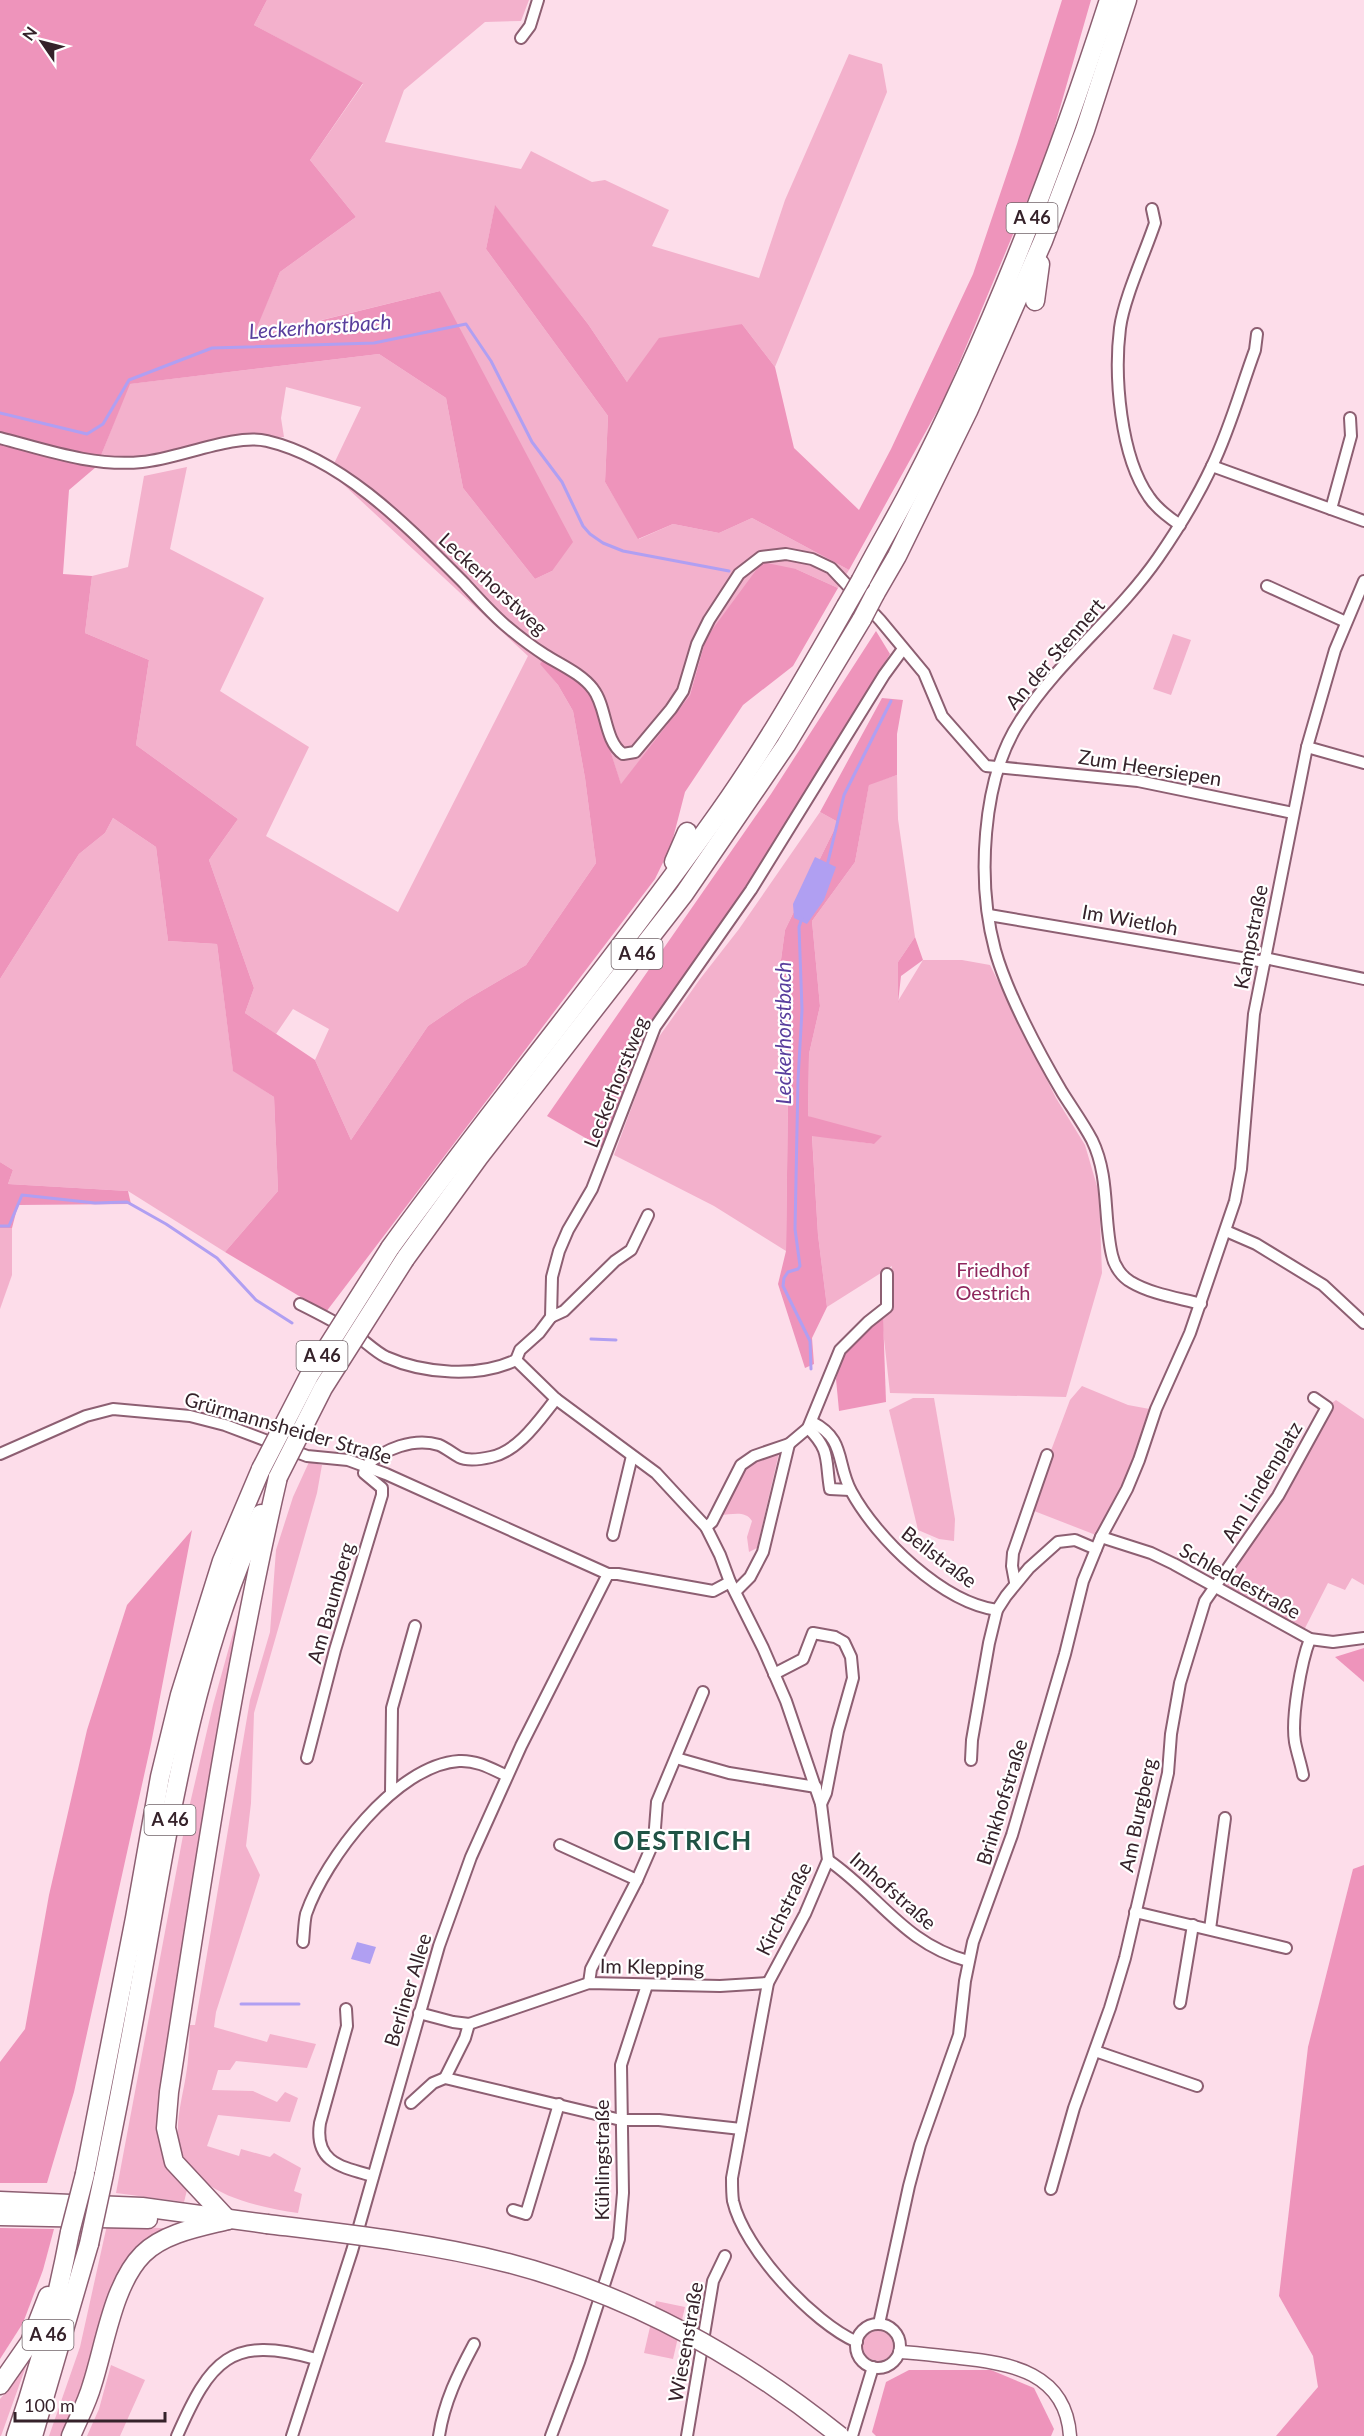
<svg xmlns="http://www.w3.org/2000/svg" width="1364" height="2436" font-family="Lato,sans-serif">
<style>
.green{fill:#f3b1cc}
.forest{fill:#ee94bb}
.water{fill:#b09ff2}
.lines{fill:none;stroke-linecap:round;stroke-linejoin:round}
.stream{stroke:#b09ff2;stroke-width:3}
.minor-casing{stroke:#8d5f72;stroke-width:14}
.tertiary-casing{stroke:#8d5f72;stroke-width:15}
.motorway-casing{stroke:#8d5f72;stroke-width:21}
.minor{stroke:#fff;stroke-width:10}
.tertiary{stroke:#fff;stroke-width:12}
.motorway{stroke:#fff;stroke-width:18}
.motorway-bridge-casing{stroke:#8d5f72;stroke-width:21;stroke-linecap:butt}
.motorway-bridge{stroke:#fff;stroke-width:18}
.labels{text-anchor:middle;stroke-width:4.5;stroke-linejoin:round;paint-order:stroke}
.shield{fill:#fff;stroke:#72646a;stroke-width:1.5}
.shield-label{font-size:18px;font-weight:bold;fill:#35222a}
.street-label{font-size:20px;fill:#35222a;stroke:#fff}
.park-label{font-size:20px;fill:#8e275d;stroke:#fff}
.water-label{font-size:21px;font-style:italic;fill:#593e9d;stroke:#fff}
.district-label{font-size:26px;font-weight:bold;letter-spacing:1.5px;fill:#205345;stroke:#fff}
</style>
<rect width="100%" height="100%" fill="#fdddea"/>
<!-- green -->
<g class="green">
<polygon points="267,0 529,0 521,21 485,22 404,90 385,142 521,169 531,151 592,182 605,180 669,210 652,246 759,278 785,200 849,54 882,64 887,92 775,367 742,324 627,382 588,324 495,206 486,249 608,416 605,482 639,539 673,524 719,533 752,518 849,570 838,588 796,569 706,638 690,695 621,785 593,697 541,664 558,685 573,711 585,778 596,863 526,965 466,1000 428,1026 351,1140 315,1060 329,1029 293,1009 276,1034 245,1013 254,988 209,860 238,819 136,745 149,660 85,633 92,576 128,567 144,476 187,467 170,549 264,598 220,691 309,747 266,836 398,912 528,656 330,472 361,407 286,387 281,418 284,437 230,438 149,456 100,458 129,384 379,354 446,398 463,488 535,579 552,571 440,291 252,337 280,272 356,217 310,160 363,84 254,25"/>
<polygon points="1173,634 1191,640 1171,695 1153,689"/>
<polygon points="897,775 898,819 915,937 898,962 898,1001 923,960 962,960 990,965 1056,1098 1085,1145 1099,1193 1102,1273 1066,1397 890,1393 882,1321 892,1266 827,1307 818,1235 812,1135 874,1144 808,1116 809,1054 820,1006 812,921 855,862 869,784"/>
<polygon points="820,812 838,822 785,930 780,967 789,1021 786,1251 714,1206 614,1155 656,1041 700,979 739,929"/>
<polygon points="113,818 156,847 168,941 217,944 233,1070 274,1097 278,1191 225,1252 128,1191 8,1184 13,1170 0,1162 0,979 79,854 105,833"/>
<polygon points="0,1228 12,1228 12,1275 0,1309"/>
<polygon points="1082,1386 1128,1405 1155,1410 1101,1537 1029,1509 1070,1400"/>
<polygon points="913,1398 934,1398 955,1519 954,1541 939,1539 918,1530 889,1410"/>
<polygon points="1336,1400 1364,1419 1364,1585 1352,1578 1345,1590 1328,1583 1302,1634 1216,1585 1227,1573 1328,1406"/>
<path d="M779 1453 757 1548 749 1552 747 1537 752 1521C745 1510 732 1515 720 1515L746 1466Z"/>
<path d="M309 1462 322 1465 317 1493 254 1713 251 1803 246 1846 260 1875 216 2012 214 2027 267 2042 270 2034 316 2044 307 2068 236 2061 230 2070H218L212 2090 253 2091 277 2102 285 2092 298 2098 290 2122 218 2115 207 2146 239 2156 241 2149 270 2157 274 2153 301 2168 294 2191 302 2194 298 2213C252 2206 182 2192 178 2134 177 2115 183 2094 186 2075 189 2059 189 2041 190 2025H195L250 1700 270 1632 276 1550 293 1497Z"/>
<path d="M248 1579 158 2107C158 2143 161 2163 187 2190L184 2202 116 2193 185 1825 213 1705Z"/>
<polygon points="107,2225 177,2229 141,2248 72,2415 62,2436 49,2436 80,2347"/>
<polygon points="656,2301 685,2307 673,2359 644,2353"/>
<circle cx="878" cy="2346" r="15"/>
<polygon points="30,2355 1,2436 0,2436 0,2399 11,2386"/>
<polygon points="111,2365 145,2380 120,2436 87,2436 99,2409"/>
</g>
<!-- forest -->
<g class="forest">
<polygon points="0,0 267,0 254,25 363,83 310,160 356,217 280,272 253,337 440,291 573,542 552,571 535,579 463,488 446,398 379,354 130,384 100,458 0,433"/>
<polygon points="1062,0 1091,0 1047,153 945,397 849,570 752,518 719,533 673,524 638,539 605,482 608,416 486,249 495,205 588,324 627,382 659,338 742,324 775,367 794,448 859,510 891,449 973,274 1017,144"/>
<polygon points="0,441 96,467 69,490 63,574 92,576 85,633 149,660 136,745 238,819 209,860 254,988 245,1013 315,1060 351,1140 428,1026 466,1000 526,965 596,863 585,778 573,711 558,685 540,664 544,659 571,676 593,697 621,784 690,695 706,638 762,562 796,569 838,588 793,666 743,705 685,792 671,846 655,879 326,1312 225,1252 278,1191 274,1097 233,1071 217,944 168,941 156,847 113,818 105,833 79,854 0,979"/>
<polygon points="876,631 890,654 776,845 696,958 641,1040 603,1148 547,1116 771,794"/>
<polygon points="882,698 903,700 897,734 897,775 869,785 855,862 812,921 820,1006 809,1054 808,1116 882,1136 874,1144 812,1136 818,1235 827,1307 812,1338 814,1364 805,1368 778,1284 786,1251 789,1021 780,967 785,930 838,822 820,812"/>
<polygon points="915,937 923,960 901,976 898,1003 898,962"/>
<polygon points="0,1162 13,1170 8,1184 128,1191 131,1204 18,1205 12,1228 0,1228"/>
<polygon points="883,1317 886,1402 839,1411 836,1379 844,1350"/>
<polygon points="192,1530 151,1744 74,2092 47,2183 0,2183 0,2062 25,2029 49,1895 87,1730 127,1605"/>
<polygon points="1364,1648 1364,1682 1335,1657"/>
<polygon points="1364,1865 1364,2436 1276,2436 1318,2387 1313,2356 1279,2296 1308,2047 1353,1869"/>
<polygon points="0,2228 54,2229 43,2270 23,2323 0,2359"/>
<polygon points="909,2370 991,2370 1034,2388 1054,2429 1051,2436 876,2436 872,2432 886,2382"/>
</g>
<!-- water -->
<g class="water">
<polygon points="815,857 836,867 824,900 807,924 794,918 793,904"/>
<polygon points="357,1942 376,1947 370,1964 351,1959"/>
</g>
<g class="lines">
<!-- stream -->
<g class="stream">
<polyline points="0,413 87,434 103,424 129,380 212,348 374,343 466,324 491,361 532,442 562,482 583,526 590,534 603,543 623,551 729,571"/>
<polyline points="827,866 844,795 891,701"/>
<polyline points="802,918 799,927 802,1010 798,1080 795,1229 800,1266 798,1269 788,1272 784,1278 783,1286 810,1341 811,1369"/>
<polyline points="0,1226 9,1226 22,1195 95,1203 127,1202 166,1224 217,1258 256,1300 292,1323"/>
<polyline points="591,1339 616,1340"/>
<polyline points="241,2004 299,2004"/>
</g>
<defs>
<g id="minor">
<polyline points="521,38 530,26 538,0"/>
<path d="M1152 209 1155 223C1145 253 1124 298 1120 328 1114 376 1120 456 1149 497 1157 509 1168 517 1180 525"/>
<path d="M0 438C46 450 94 467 142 462 178 459 234 433 267 441 344 459 410 529 464 583 477 597 490 612 505 625 518 636 531 646 545 655 561 665 582 674 593 689 607 707 604 741 623 754L635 752 671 709 683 691 697 644 709 620 739 574 761 557 786 554 812 559 831 568 880 620 924 673 942 716 986 766 1138 781 1293 813"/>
<polyline points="1212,466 1364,521"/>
<polyline points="1331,509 1351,436 1350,418"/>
<polyline points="1267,586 1346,622"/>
<polyline points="1307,747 1364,763"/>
<polyline points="989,915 1265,962"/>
<polyline points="1265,958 1364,979"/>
<polyline points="1226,1231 1256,1244 1323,1285 1364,1323"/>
<path d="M300 1304C318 1313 336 1322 353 1333 364 1340 374 1351 386 1357 424 1374 479 1378 516 1360"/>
<path d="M1201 1304C1179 1298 1151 1294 1131 1282 1122 1277 1114 1266 1112 1255 1103 1217 1110 1177 1092 1140 1083 1123 1072 1108 1062 1092 1039 1053 1007 993 995 950 977 883 981 780 1020 721 1058 661 1117 617 1158 558 1178 529 1197 498 1212 466 1230 429 1241 388 1255 350L1257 334"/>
<polyline points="551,1317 564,1311 615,1261 631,1250 648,1215"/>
<path d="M516 1360 556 1399 656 1473 706 1527 720 1555 730 1582 763 1648 786 1701 821 1804 828 1860 805 1914 768 1983 732 2178C732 2186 732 2194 733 2201 744 2249 813 2323 857 2342"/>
<polyline points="516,1360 520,1350 539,1333 551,1317 552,1277 559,1251 568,1230 592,1189 655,1027 751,890 884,675 903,649"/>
<path d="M812 1422C846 1439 836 1463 851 1491 877 1539 942 1602 997 1610"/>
<path d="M808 1428C831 1451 825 1459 830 1489L850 1490"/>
<polyline points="0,1454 86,1416 113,1409 190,1416 225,1425 307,1456 348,1460 386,1474 608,1574 618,1574 713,1591 730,1582"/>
<path d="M366 1466C384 1449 414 1437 439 1445 446 1448 452 1453 459 1457 467 1461 482 1459 491 1457 519 1451 539 1420 556 1399"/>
<polyline points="706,1527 712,1522 741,1465 754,1456 789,1444 808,1428 840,1350 868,1322 887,1307 887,1274"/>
<polyline points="613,1535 632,1456"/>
<polyline points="1101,1537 1151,1553 1174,1564 1310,1639 1333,1642 1364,1638"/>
<polyline points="1015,1582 1012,1566 1013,1553 1047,1455"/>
<polyline points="736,1591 750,1577 763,1552 789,1444"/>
<polyline points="774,1674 803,1659 813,1633 835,1637 844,1642 851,1657 853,1678 838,1731 826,1793 821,1804"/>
<polyline points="307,1758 335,1650 382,1495 382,1488 364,1473 366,1466"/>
<polyline points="676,1758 729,1773 816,1787"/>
<polyline points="971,1760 972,1740 989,1643 997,1610 1006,1596 1029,1568 1058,1542 1075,1540 1096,1549"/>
<path d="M1303 1775C1301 1764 1297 1753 1295 1742 1291 1718 1301 1662 1310 1639"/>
<polyline points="391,1793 392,1708 415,1626"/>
<polyline points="560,1845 637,1880"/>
<path d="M828 1860C880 1896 903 1943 968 1961"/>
<polyline points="1135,1912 1286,1948"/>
<polyline points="1210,1929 1225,1818"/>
<path d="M303 1942C304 1933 304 1923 306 1914 325 1859 396 1765 459 1761 477 1760 492 1769 507 1776"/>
<polyline points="589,1983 591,1969 637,1880 654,1841 657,1802 703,1692"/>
<polyline points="1180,2003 1193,1925"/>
<path d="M346 2009 347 2026 320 2123C314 2163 342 2167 373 2176"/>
<polyline points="419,2013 453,2022 469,2024 589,1983 720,1986 768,1983"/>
<polyline points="1095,2051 1197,2086"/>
<polyline points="445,2078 465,2038 469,2024"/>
<polyline points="411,2103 433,2083 445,2078 621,2120 659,2120 741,2129"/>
<polyline points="1051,2189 1074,2108 1110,2008 1125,1958 1168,1773 1171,1734 1180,1683 1205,1601 1278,1496 1327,1407 1314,1398"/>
<polyline points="513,2210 526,2214 559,2104"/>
<polyline points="879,2324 909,2186 920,2145 959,2035 965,1981 973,1942 1012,1835 1065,1654 1083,1581 1101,1537 1127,1489 1139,1460 1156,1409 1190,1333 1235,1201 1241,1169 1254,1014 1307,747 1335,650 1364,581"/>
<circle cx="878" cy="2346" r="22"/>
<path d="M177 2436C210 2361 230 2334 316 2359"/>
<polyline points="292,2436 352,2251 439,1946 471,1857 521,1746 608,1574"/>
<path d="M439 2436C444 2402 458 2374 474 2344"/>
<polyline points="551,2436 579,2362 619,2239 623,2193 621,2065 647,1985"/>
<polyline points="687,2436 713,2281 725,2256"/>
<polyline points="852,2436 873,2367"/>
</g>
<path id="tertiary" d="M900 2352C920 2353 940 2356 960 2358 1011 2363 1066 2373 1070 2436"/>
<g id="motorway">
<polyline points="1035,301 1040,264"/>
<path d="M861 580C877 549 895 519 911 488 992 332 1055 167 1109 0"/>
<polyline points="875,594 897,556 968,411 1043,241 1085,130 1127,0"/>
<polyline points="674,862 687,832"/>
<path d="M390 1248C494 1105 607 969 710 825 761 755 803 681 846 606"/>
<polyline points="405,1259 479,1157 684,894 786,745 862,619"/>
<polyline points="85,2174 135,1918 160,1777 180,1695 222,1561 261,1469"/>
<path d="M104 2174C119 2100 133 2026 146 1952 172 1804 197 1651 261 1514"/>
<polyline points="0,2201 142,2207 267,2224"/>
<polyline points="0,2216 148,2219"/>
<path d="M228 2220 174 2162 166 2128 169 2092C201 1886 231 1680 278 1477"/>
<polyline points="0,2385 30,2342 48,2296"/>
<path d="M16 2436C39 2369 57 2302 70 2232"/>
<polyline points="33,2436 89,2244"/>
<path d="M71 2436C78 2419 87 2403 92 2385 105 2345 113 2284 143 2254 164 2233 200 2227 228 2220"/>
</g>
</defs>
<!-- minor casing -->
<use href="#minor" class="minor-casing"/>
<!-- tertiary casing -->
<use href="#tertiary" class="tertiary-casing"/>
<!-- motorway casing -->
<use href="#motorway" class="motorway-casing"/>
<!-- minor -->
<use href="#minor" class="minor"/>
<!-- tertiary -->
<use href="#tertiary" class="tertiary"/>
<!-- motorway -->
<use href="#motorway" class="motorway"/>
<defs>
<g id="motorway-bridge">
<polyline points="846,606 861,580"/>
<polyline points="862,619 875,594"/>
<polyline points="261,1469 309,1376 390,1248"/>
<polyline points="278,1477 323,1388 405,1259"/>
<path d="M267 2224C348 2234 429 2243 508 2263 631 2295 742 2357 840 2436"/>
<polyline points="70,2232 85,2174"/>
<polyline points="89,2244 104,2174"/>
</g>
</defs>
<!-- motorway-bridge casing -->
<use href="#motorway-bridge" class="motorway-bridge-casing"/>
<!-- motorway-bridge -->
<use href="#motorway-bridge" class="motorway-bridge"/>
</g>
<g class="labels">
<!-- shield labels -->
<g class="shield">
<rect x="1006.5" y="203" width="51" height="30" rx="4.5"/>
<rect x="611.5" y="939" width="51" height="30" rx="4.5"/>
<rect x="296.5" y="1341" width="51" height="30" rx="4.5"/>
<rect x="144.5" y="1805" width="51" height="30" rx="4.5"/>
<rect x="22.5" y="2320" width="51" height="30" rx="4.5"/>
</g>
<g class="shield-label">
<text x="1032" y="224">A 46</text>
<text x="637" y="960">A 46</text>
<text x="322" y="1362">A 46</text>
<text x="170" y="1826">A 46</text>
<text x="48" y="2341">A 46</text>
</g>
<!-- street labels -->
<g class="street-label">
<text transform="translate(493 584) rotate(43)" y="7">Leckerhorstweg</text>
<text transform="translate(1055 654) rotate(-49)" y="7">An der Stennert</text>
<text transform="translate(1150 768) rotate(9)" y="7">Zum Heersiepen</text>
<text transform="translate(1130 920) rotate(10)" y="7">Im Wietloh</text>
<text transform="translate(1251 937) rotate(-79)" y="7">Kampstraße</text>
<text transform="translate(616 1082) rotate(-68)" y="7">Leckerhorstweg</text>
<text transform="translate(288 1428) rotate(16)" y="7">Grürmannsheider Straße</text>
<text transform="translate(1262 1482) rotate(-59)" y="7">Am Lindenplatz</text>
<text transform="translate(939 1557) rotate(37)" y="7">Beilstraße</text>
<text transform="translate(1240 1581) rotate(29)" y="7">Schleddestraße</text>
<text transform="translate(331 1603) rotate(-74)" y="7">Am Baumberg</text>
<text transform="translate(1002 1802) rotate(-73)" y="7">Brinkhofstraße</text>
<text transform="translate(1138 1815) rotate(-78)" y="7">Am Burgberg</text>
<text transform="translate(893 1891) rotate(41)" y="7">Imhofstraße</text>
<text transform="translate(784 1909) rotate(-64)" y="7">Kirchstraße</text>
<text transform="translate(652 1967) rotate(1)" y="7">Im Klepping</text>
<text transform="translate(408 1990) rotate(-73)" y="7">Berliner Allee</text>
<text transform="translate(602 2160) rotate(-90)" y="7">Kühlingstraße</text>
<text transform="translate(686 2342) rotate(-80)" y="7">Wiesenstraße</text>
</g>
<!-- park labels -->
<g class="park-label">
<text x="993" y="1277">Friedhof<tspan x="993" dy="23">Oestrich</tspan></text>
</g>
<!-- water labels -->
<g class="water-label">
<text transform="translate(320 327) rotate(-4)" y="7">Leckerhorstbach</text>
<text transform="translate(784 1033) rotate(-90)" y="7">Leckerhorstbach</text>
</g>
<!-- district labels -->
<g class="district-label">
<text x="683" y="1850">OESTRICH</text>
</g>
</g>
<!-- north arrow -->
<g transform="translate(42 42) rotate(305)" stroke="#ffffff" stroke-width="4.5" paint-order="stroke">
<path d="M0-4.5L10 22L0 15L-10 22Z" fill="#35222a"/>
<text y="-9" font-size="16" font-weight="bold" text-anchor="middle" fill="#35222a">N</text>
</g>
<!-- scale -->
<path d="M15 2412v9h150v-9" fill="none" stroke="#35222a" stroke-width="3"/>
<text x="24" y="2412" font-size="18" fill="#35222a" stroke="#ffffff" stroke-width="4.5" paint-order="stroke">100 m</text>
</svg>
